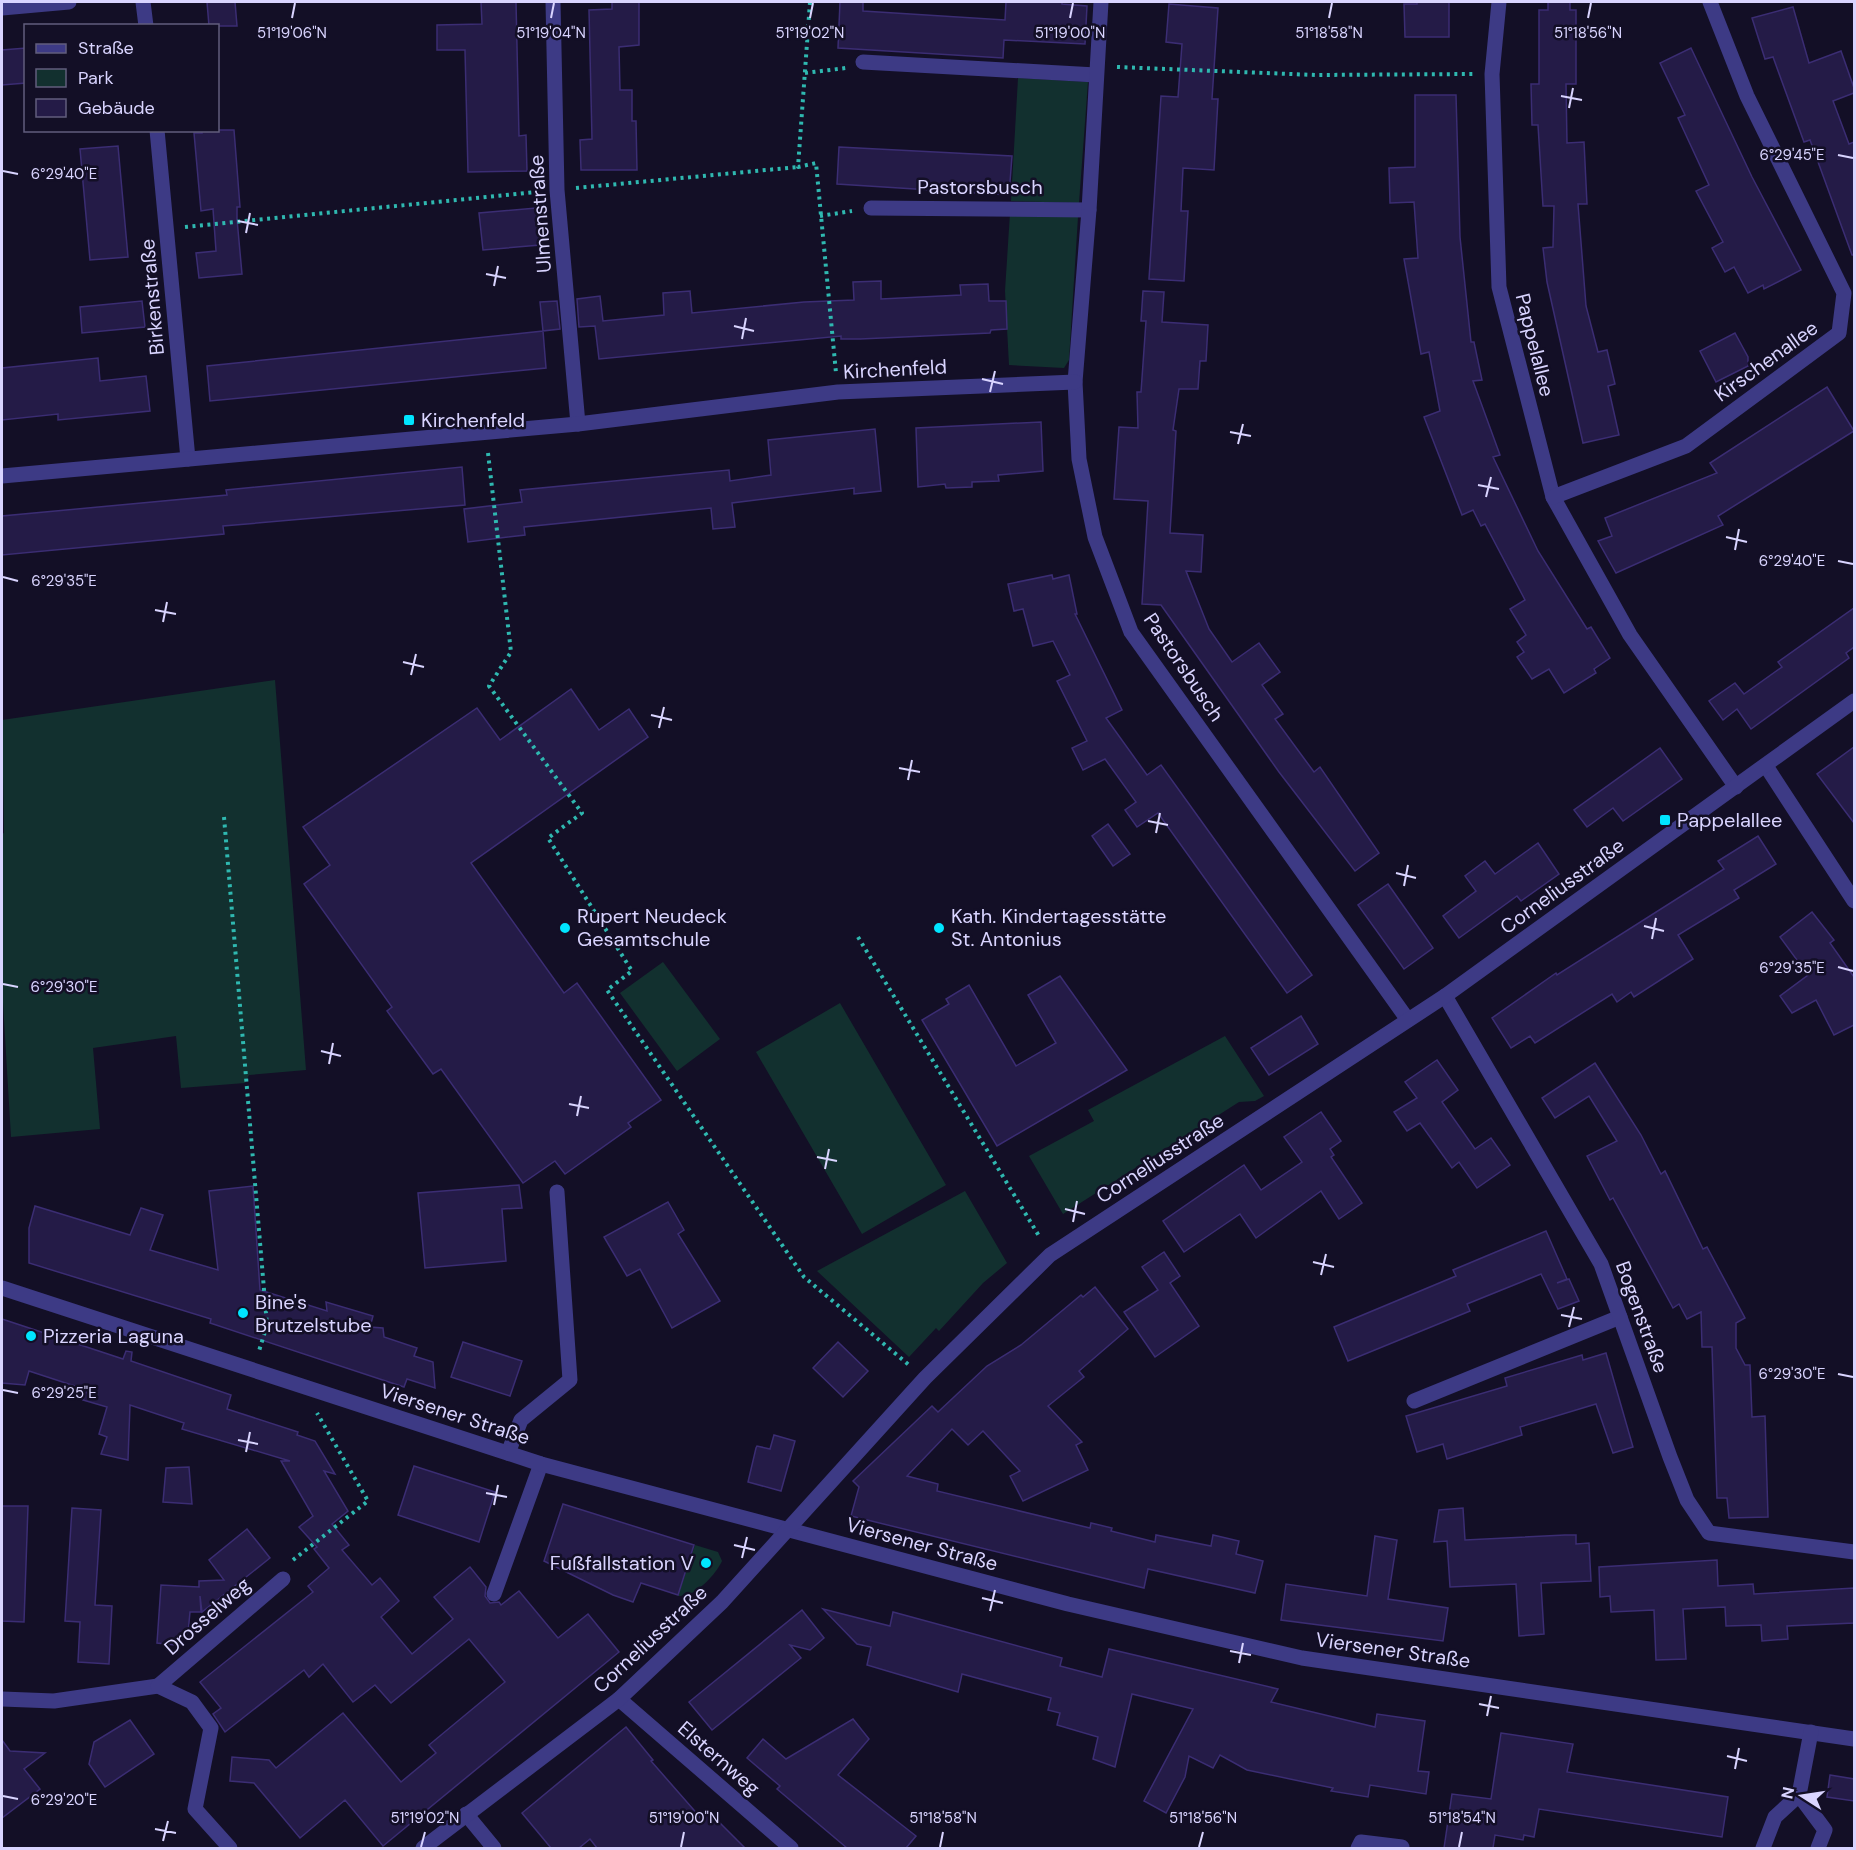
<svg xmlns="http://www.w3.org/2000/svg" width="1856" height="1850" font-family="'DM Sans',sans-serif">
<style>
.green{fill:#12302f}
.building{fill:#241b47;stroke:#3b2d73;stroke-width:1.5}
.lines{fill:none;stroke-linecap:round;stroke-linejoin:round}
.path{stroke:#2fb8b0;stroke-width:4;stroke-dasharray:3 4.5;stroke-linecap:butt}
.lane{stroke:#3d3a85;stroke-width:15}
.street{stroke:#3d3a85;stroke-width:15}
.ticks{fill:none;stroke:#d9d4ff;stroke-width:2}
.poi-dot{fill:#00e5ff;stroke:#130f26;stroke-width:2}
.labels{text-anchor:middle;stroke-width:5;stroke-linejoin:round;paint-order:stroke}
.street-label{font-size:20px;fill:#d9d4ff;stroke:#130f26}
.poi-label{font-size:20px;fill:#d9d4ff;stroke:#130f26;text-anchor:start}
.ticks-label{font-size:15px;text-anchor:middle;fill:#d9d4ff;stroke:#130f26;stroke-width:5;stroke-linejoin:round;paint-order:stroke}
</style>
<rect width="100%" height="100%" fill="#130f26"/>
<!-- green -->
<g class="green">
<polygon points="1018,78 1088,82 1079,203 1011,201"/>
<polygon points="1010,213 1078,217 1069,360 1064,368 1009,365 1005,291"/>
<polygon points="275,680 306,1070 249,1075 245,1083 181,1088 176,1036 93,1048 100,1129 11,1137 2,986 2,834 4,833 2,720"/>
<polygon points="663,962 720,1039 677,1071 620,993"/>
<polygon points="840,1003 946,1185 862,1234 756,1052"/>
<polygon points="1225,1036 1264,1096 1255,1101 1239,1102 1063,1214 1029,1156 1094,1121 1088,1110"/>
<polygon points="965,1191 1007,1263 983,1283 939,1331 936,1328 909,1357 817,1271"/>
<path d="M695 1545 718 1552 722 1561C716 1574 695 1598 678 1596Z"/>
</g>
<!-- building -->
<g class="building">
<polygon points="207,2 235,2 237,26 209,26"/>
<polygon points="481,2 516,2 519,136 526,135 527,171 468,172 465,50 437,50 437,25 482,24"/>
<polygon points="612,2 639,2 639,45 619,47 620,90 632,90 632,121 636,121 637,170 581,170 580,140 592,139 589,10 612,9"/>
<polygon points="840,2 863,2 863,11 1005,20 1006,2 1062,2 1062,4 1087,6 1085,44 1004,40 1003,58 838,48"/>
<polygon points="1417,2 1449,2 1449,37 1405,37 1404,4 1417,4"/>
<polygon points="1548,2 1570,2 1570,10 1576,10 1576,84 1566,84 1567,143 1584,142 1587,204 1578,204 1586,306 1598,352 1607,350 1615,384 1608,386 1619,435 1583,443 1547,282 1543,248 1553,247 1554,206 1543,206 1538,125 1532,125 1531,84 1539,84 1539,10 1548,10"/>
<polygon points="1169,4 1218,8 1212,99 1218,99 1214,170 1183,168 1181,211 1188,211 1184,281 1149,279 1161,96 1178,97 1182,44 1166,42"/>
<polygon points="1793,7 1809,63 1841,51 1854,88 1854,93 1833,101 1849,144 1854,142 1854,255 1852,255 1810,140 1804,142 1773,57 1765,59 1752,18"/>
<polygon points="26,48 26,83 2,85 2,50"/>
<polygon points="1691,48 1752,177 1801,270 1764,289 1763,285 1748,293 1734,267 1725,272 1712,248 1723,242 1696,191 1709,185 1678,118 1685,115 1660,63"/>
<polygon points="1415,95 1456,95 1460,237 1471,342 1474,342 1482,380 1473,381 1500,455 1493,457 1538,551 1587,629 1591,627 1610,658 1594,669 1596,673 1564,693 1549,669 1532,679 1517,657 1524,652 1517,642 1526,635 1510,609 1525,600 1485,524 1481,526 1473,510 1462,515 1424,417 1440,411 1429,352 1421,354 1404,259 1418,258 1414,202 1390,203 1389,168 1415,167"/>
<polygon points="202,130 234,130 240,207 237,207 237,219 242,274 199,278 196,253 216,251 213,209 201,211 194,133 202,133"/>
<polygon points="118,146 128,257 90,260 80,149"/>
<polygon points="839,147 1012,156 1009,195 837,184"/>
<polygon points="536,208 540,245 483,250 479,213"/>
<polygon points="881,281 881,299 961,295 960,285 988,284 989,301 1006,301 1007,329 991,330 990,333 860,339 841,339 841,336 599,359 595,326 579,327 577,299 600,296 603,321 664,315 663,293 690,291 692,313 804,302 854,300 853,282"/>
<polygon points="1143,291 1164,292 1162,322 1208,325 1206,361 1200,361 1198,389 1179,389 1173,430 1176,431 1170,533 1203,535 1201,572 1186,571 1209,629 1232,662 1259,643 1280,672 1262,685 1283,714 1275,719 1314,772 1320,767 1379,853 1355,871 1279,772 1161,605 1142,604 1148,501 1114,499 1119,427 1138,428 1137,392 1141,392 1146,321 1141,321"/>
<polygon points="142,301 145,327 82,333 80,307"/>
<polygon points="557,301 560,329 543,331 546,368 210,401 207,366 543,331 540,302"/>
<polygon points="1735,333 1748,357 1748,366 1716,382 1700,351"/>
<polygon points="98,358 100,381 146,376 150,411 58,420 58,414 2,420 2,368"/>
<polygon points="1827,387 1854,431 1718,516 1723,525 1616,573 1598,541 1612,536 1605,518 1717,473 1710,463"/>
<polygon points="1041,422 1043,471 998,475 999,481 972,482 972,487 946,488 945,484 918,487 916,428"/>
<polygon points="875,429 881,491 854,494 854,488 732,503 735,527 713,529 711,508 524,527 525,535 468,542 464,509 522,502 520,490 729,470 730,481 771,475 768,440"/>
<polygon points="462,467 465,505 223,526 224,534 2,555 2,516 227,495 226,490"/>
<polygon points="1052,575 1053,579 1069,575 1077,614 1075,614 1122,710 1106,718 1147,775 1161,765 1312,975 1287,993 1158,813 1137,827 1125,810 1136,802 1105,759 1083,770 1072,748 1087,741 1057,681 1070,675 1053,641 1033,646 1023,609 1014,611 1008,584"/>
<polygon points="1854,608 1854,647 1846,653 1849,658 1751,729 1737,709 1723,720 1709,701 1735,683 1744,694 1782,667 1778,662"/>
<polygon points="571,689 599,730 629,709 648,737 471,863 564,993 577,983 661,1100 628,1123 631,1127 565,1174 555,1161 523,1183 441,1069 433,1074 387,1011 392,1007 304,884 330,865 303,827 477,708 500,740"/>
<polygon points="1854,747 1854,823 1817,774"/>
<polygon points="1660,748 1682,779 1623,821 1613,808 1587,827 1574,810"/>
<polygon points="1108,824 1130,854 1113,866 1092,836"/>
<polygon points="1758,836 1776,864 1734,890 1739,898 1678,935 1693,959 1634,997 1631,992 1617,1002 1612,994 1535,1043 1530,1036 1511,1048 1492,1018 1556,973 1557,975 1724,869 1718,861"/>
<polygon points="1538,843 1559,874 1521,901 1517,896 1459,938 1443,916 1476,891 1465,876 1485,861 1495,874"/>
<polygon points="1388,884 1433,948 1404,969 1358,905"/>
<polygon points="1812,912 1834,940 1830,943 1854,977 1854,1025 1834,1035 1816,1000 1792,1013 1780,996 1808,975 1780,937"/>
<polygon points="1060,976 1127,1070 997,1146 922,1020 949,1004 946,999 969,985 1016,1066 1056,1043 1028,995"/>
<polygon points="1301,1016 1318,1044 1269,1075 1251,1048"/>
<polygon points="1437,1060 1458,1090 1442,1102 1475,1149 1491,1138 1510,1165 1477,1188 1459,1162 1452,1168 1420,1123 1407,1131 1394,1112 1417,1098 1405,1082"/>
<polygon points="1595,1063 1641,1135 1661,1174 1665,1171 1703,1249 1707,1247 1745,1318 1736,1323 1736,1348 1745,1365 1750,1365 1752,1417 1765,1416 1768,1517 1729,1518 1727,1498 1717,1498 1712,1347 1702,1347 1701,1312 1687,1319 1679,1304 1673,1308 1613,1198 1610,1200 1587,1156 1617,1141 1589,1096 1555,1118 1542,1098"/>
<polygon points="1321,1112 1341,1141 1330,1149 1334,1155 1331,1157 1362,1203 1339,1219 1321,1191 1256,1238 1240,1214 1184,1252 1163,1221 1244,1165 1261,1190 1302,1162 1284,1137"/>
<polygon points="519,1185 522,1208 502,1209 506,1261 425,1268 418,1193"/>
<polygon points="253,1186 260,1290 327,1311 326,1302 373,1316 370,1327 383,1328 384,1337 417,1348 414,1356 433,1362 435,1388 407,1379 404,1387 210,1323 211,1319 29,1263 29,1228 35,1206 130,1235 141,1208 163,1215 150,1250 218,1270 209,1191"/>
<polygon points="668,1202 684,1230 678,1234 720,1301 672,1328 640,1269 627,1276 604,1237"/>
<polygon points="1546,1231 1567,1279 1557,1283 1569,1279 1579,1301 1558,1309 1541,1274 1467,1304 1470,1311 1348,1361 1334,1327 1456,1276 1453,1270"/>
<polygon points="1164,1252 1180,1276 1170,1283 1199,1326 1155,1357 1124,1312 1158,1290 1142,1267"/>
<polygon points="1095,1287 1128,1329 1079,1371 1084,1377 1048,1406 1082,1442 1076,1445 1088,1470 1023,1501 1010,1476 1020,1471 983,1431 968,1445 952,1429 907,1476 938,1484 937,1491 1090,1528 1091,1523 1112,1528 1111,1531 1155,1542 1156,1535 1211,1546 1213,1535 1239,1541 1236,1554 1263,1561 1255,1593 1148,1569 1144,1588 851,1516 859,1487 853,1481 932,1406 938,1412 987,1366 1021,1345 1081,1295 1083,1297"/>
<polygon points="2,1319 123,1359 126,1351 132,1352 131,1361 231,1395 227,1409 298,1432 297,1435 315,1441 335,1474 324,1471 348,1511 332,1524 349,1545 342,1550 372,1585 380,1578 399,1601 381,1617 412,1654 453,1619 434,1597 470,1567 486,1587 485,1596 490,1603 499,1602 501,1605 519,1591 558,1638 588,1614 619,1652 383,1846 345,1800 300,1838 254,1783 230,1781 232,1757 269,1760 276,1768 343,1713 401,1782 436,1753 429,1745 505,1682 469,1639 391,1703 375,1685 353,1702 323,1664 309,1677 304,1670 225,1732 213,1714 221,1708 200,1682 313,1592 308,1586 329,1568 314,1549 317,1547 299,1527 313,1516 281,1461 290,1461 182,1429 184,1423 130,1405 128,1460 101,1454 107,1437 99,1434 107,1407 83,1400 87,1390 29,1371 25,1385 2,1383"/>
<polygon points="463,1342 522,1361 510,1396 451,1377"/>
<polygon points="838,1342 868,1371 843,1397 813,1368"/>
<polygon points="1606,1353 1633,1447 1613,1453 1596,1404 1520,1427 1522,1435 1447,1459 1443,1444 1417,1452 1406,1416 1507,1386 1505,1378 1582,1355 1583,1360"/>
<polygon points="774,1435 795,1441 781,1491 748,1482 756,1448 757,1446 770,1449"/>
<polygon points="414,1466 495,1492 479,1542 398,1515"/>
<polygon points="189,1467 192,1504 163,1502 166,1468"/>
<polygon points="563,1504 694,1545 678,1595 641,1583 633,1602 613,1595 544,1561"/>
<polygon points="2,1506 28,1506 24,1622 2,1621"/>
<polygon points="72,1508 101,1510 95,1605 112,1606 109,1664 78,1662 80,1622 65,1621"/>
<polygon points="1463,1508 1465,1540 1565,1535 1576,1535 1576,1544 1589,1543 1591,1581 1541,1583 1544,1634 1519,1636 1516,1584 1450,1587 1447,1541 1434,1542 1439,1510"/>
<polygon points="247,1529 270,1558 202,1612 200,1596 201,1612 190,1612 188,1633 175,1645 157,1643 161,1585 199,1587 199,1581 224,1580 209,1560"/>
<polygon points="1375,1536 1397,1540 1388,1599 1448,1608 1443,1641 1281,1620 1286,1584 1367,1596"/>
<polygon points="1717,1560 1718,1586 1753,1584 1754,1594 1854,1588 1854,1623 1787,1626 1788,1639 1762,1641 1761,1625 1726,1626 1725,1607 1683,1609 1686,1659 1656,1660 1654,1610 1611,1612 1610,1596 1600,1597 1599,1567"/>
<polygon points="823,1609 890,1626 893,1612 1062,1658 1060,1666 1102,1677 1109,1649 1278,1689 1271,1702 1375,1727 1377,1714 1425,1721 1418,1771 1429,1772 1426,1794 1370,1785 1368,1797 1331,1791 1333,1788 1247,1770 1220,1755 1213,1768 1189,1756 1185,1777 1166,1813 1144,1801 1193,1709 1132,1694 1115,1767 1093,1759 1098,1737 1057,1725 1060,1713 1048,1710 1051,1698 962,1674 958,1692 867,1665 871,1647 857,1644"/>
<polygon points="802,1610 824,1638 810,1650 790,1645 801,1658 712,1730 689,1702"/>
<polygon points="853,1719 869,1739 838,1775 916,1836 906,1848 847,1848 777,1789 780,1786 747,1758 763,1739 786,1759"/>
<polygon points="130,1720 154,1754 105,1787 89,1764 94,1742"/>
<polygon points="626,1727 653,1760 651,1761 700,1817 707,1810 745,1848 597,1848 590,1839 579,1848 551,1848 522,1813"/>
<polygon points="1501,1733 1573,1744 1567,1772 1728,1797 1722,1837 1539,1809 1534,1837 1524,1835 1523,1840 1495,1835 1493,1848 1444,1848 1452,1794 1491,1799"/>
<polygon points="2,1740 10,1751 45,1753 24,1769 40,1789 2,1818"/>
<polygon points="1830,1775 1854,1779 1854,1801 1827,1797"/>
</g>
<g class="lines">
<!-- path -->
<g class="path">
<polyline points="810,2 798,167 816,163 836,373"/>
<polyline points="1117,67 1315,75 1473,74"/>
<polyline points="805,73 846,68"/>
<polyline points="576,188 798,167"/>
<polyline points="820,216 852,211"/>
<polyline points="185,227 536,192"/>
<polyline points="488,453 511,652 489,686 582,813 548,838 632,971 607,990 804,1277 909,1365"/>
<polyline points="224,817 267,1325 259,1351"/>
<polyline points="858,937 1039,1236"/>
<polyline points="293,1560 368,1501 317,1413"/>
</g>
<!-- lane -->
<g class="lane">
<polyline points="863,62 1096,75"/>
<polyline points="871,208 1089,210"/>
<polyline points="1414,1401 1620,1317"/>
<polyline points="508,1453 521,1420 570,1380 557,1192"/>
<polyline points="494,1594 541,1464"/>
</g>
<!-- street -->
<g class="street">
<polyline points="143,2 146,26"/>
<polyline points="553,2 557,190 578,424"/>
<polyline points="1101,2 1089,210 1075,382 1079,459 1095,537 1131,632 1408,1020"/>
<polyline points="1499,2 1492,74 1499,287 1553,497 1630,635 1736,787"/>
<polyline points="2,8 69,2"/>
<polyline points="157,130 188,459"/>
<polyline points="2,476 578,424 838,392 1075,382"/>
<polyline points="1553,497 1686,446 1839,333 1844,293 1747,96 1710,2"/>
<polyline points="1766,766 1854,901"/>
<polyline points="1445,996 1601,1264 1670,1457 1687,1500 1709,1533 1854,1552"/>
<polyline points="2,1288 541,1464 1068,1604 1302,1658 1854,1739"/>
<polyline points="2,1699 54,1701 158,1686"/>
<polyline points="619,1699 791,1848"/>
<polyline points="1799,1795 1825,1830 1818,1848"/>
<polyline points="466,1814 494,1848"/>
<polyline points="230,1848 195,1809 211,1728 192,1702 158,1686 283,1579"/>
<polyline points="423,1848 619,1699 722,1602 925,1378 1050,1255 1445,996 1854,701"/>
<polyline points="1358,1848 1361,1842 1402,1847"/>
<polyline points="1763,1848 1775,1817 1799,1795 1811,1732"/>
</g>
</g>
<!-- ticks -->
<path class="ticks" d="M292 18 295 3M551 18 554 3M810 18 813 3M1070 18 1073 3M1329 18 1332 3M1588 18 1591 3M1561 96 1582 100M1569 108 1573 88M1838 155 1853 158M3 171 18 174M238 221 258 225M246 233 250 213M486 274 506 278M494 286 498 266M734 326 754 331M742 339 746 318M982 379 1003 384M990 392 995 371M1230 432 1251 436M1238 444 1243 424M1478 485 1499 489M1486 497 1491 477M1726 537 1747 542M1735 550 1739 529M1838 561 1853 564M3 577 18 581M155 610 176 614M163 622 167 602M403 662 424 667M411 675 416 654M651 715 672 720M659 728 664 707M899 768 920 772M908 780 912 760M1148 821 1168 825M1156 833 1160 813M1396 873 1416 878M1404 886 1408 865M1644 926 1664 931M1652 939 1656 918M1838 967 1853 971M3 984 18 987M321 1051 341 1056M329 1064 333 1043M569 1104 589 1108M577 1116 581 1096M817 1157 837 1161M825 1169 829 1149M1065 1209 1085 1214M1073 1222 1077 1201M1313 1262 1334 1267M1321 1275 1326 1254M1561 1315 1582 1319M1569 1327 1574 1307M1838 1374 1853 1377M3 1390 18 1393M238 1440 258 1444M246 1452 250 1432M486 1493 507 1497M494 1505 498 1485M734 1545 755 1550M742 1558 747 1537M982 1598 1003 1603M990 1611 995 1590M1230 1651 1251 1655M1239 1663 1243 1643M1479 1704 1499 1708M1487 1716 1491 1696M1727 1756 1747 1761M1735 1769 1739 1748M3 1796 18 1799M155 1829 176 1833M163 1841 168 1821M421 1847 425 1832M681 1847 684 1832M940 1847 943 1832M1199 1847 1203 1832M1459 1847 1462 1832"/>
<!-- markers -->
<g class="poi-dot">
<rect x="403" y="414" width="12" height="12" rx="3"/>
<rect x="1659" y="814" width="12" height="12" rx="3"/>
<circle cx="565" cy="928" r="6"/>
<circle cx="939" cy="928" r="6"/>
<circle cx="243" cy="1313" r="6"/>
<circle cx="31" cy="1336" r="6"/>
<circle cx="706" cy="1563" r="6"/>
</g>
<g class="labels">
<!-- street labels -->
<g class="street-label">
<text x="980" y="194">Pastorsbusch</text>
<text transform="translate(540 214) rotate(-94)" y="7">Ulmenstraße</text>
<text transform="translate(152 297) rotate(-95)" y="7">Birkenstraße</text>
<text transform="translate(1535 345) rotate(76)" y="7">Pappelallee</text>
<text transform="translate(1766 361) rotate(-36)" y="7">Kirschenallee</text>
<text transform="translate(895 369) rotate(-3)" y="7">Kirchenfeld</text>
<text transform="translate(1184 667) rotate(56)" y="7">Pastorsbusch</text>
<text transform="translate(1562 886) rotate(-36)" y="7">Corneliusstraße</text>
<text transform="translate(1160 1158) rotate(-33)" y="7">Corneliusstraße</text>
<text transform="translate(1642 1317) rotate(70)" y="7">Bogenstraße</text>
<text transform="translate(455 1414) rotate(18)" y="7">Viersener Straße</text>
<text transform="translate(922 1544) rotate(15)" y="7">Viersener Straße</text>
<text transform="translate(207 1616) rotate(-41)" y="7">Drosselweg</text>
<text transform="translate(650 1639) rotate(-43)" y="7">Corneliusstraße</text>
<text transform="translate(1393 1650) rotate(8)" y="7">Viersener Straße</text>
<text transform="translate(719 1758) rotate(41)" y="7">Elsternweg</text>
</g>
<!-- poi labels -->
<g class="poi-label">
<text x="421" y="427">Kirchenfeld</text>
<text x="1677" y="827">Pappelallee</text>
<text x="577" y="923">Rupert Neudeck<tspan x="577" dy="23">Gesamtschule</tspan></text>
<text x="951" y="923">Kath. Kindertagesstätte<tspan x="951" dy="23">St. Antonius</tspan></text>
<text x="255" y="1309">Bine's<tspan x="255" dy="23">Brutzelstube</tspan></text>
<text x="43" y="1343">Pizzeria Laguna</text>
<text x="694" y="1570" text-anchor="end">Fußfallstation V</text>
</g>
</g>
<g class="ticks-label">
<text x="292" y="38">51°19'06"N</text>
<text x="551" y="38">51°19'04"N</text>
<text x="810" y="38">51°19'02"N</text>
<text x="1070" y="38">51°19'00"N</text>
<text x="1329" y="38">51°18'58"N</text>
<text x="1588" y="38">51°18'56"N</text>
<text x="1792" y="160">6°29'45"E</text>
<text x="64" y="179">6°29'40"E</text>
<text x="1792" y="566">6°29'40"E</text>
<text x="64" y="586">6°29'35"E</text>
<text x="1792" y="973">6°29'35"E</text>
<text x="64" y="992">6°29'30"E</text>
<text x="1792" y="1379">6°29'30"E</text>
<text x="64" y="1398">6°29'25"E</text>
<text x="64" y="1805">6°29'20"E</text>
<text x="425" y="1823">51°19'02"N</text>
<text x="684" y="1823">51°19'00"N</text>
<text x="943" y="1823">51°18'58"N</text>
<text x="1203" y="1823">51°18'56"N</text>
<text x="1462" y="1823">51°18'54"N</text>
</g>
<!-- border -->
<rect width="1856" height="1850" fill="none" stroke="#d9d4ff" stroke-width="6"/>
<!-- legend -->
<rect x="24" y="24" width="195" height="108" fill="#130f26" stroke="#625e7d" stroke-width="1.5"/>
<rect x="36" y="44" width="30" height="9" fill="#3d3a85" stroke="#625e7d" stroke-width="1.5"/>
<text x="78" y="54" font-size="18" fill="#d9d4ff">Straße</text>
<rect x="36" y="69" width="30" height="18" fill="#12302f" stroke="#625e7d" stroke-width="1.5"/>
<text x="78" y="84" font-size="18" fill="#d9d4ff">Park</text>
<rect x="36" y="99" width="30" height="18" fill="#241b47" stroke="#625e7d" stroke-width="1.5"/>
<text x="78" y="114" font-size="18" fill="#d9d4ff">Gebäude</text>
<!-- north arrow -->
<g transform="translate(1802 1796) rotate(282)" stroke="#130f26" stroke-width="4.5" paint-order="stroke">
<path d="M0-4.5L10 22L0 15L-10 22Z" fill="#d9d4ff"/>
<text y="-9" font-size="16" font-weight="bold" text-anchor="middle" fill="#d9d4ff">N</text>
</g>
</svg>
